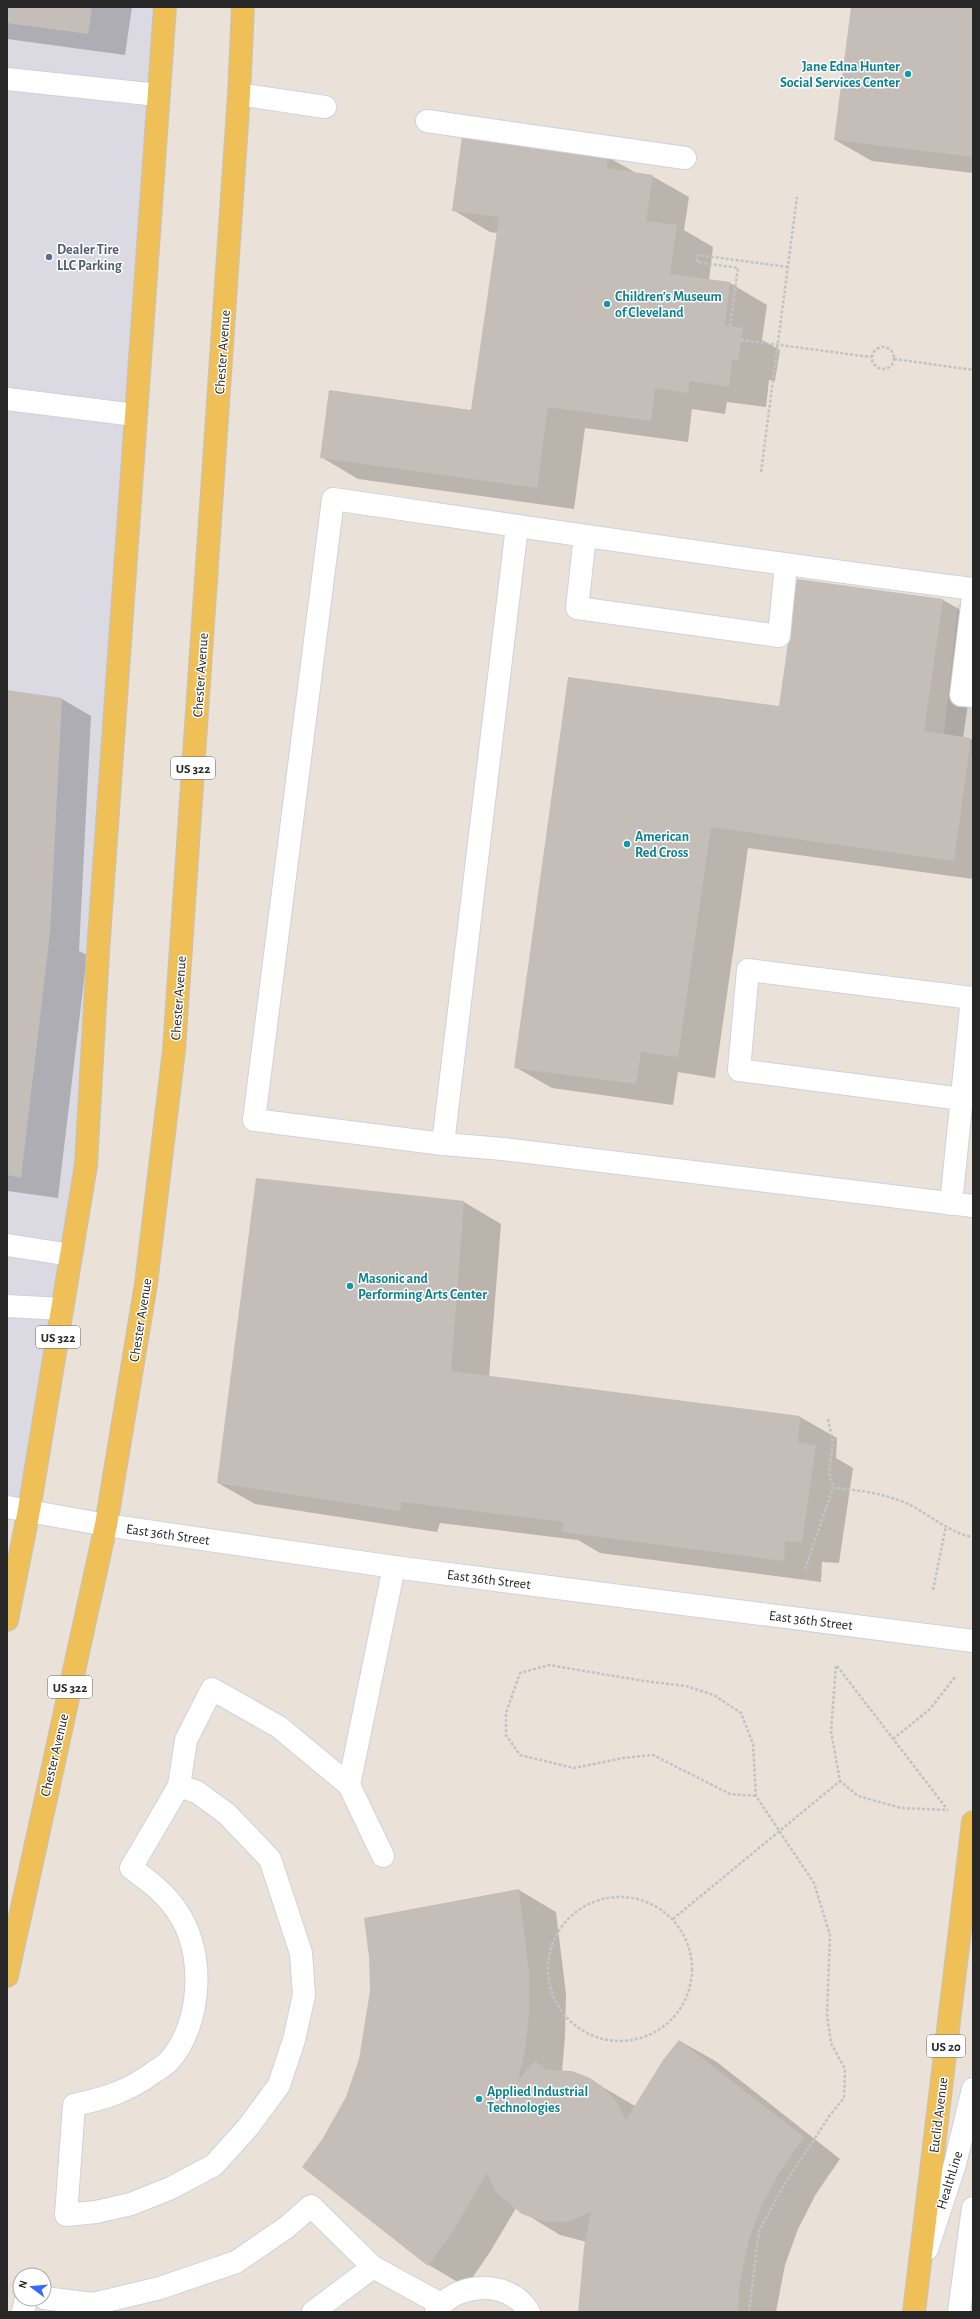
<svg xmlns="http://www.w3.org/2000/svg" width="980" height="2319" font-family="'Alegreya Sans',sans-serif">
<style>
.industrial{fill:#dbd9e2}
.plaza{fill:#dad4ce}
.shadow{fill:#0003}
.building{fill:#c5beb8}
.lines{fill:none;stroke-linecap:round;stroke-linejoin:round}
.minor-casing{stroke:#cdd2e0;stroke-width:24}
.major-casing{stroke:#c3c3c3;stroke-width:24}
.path{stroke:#c3c3c3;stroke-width:2.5;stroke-dasharray:3 2;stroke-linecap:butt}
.minor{stroke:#fff;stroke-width:22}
.major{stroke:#efc057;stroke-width:22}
.culture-dot{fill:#0f9aa8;stroke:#fff;stroke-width:1.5}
.service-dot{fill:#5c6f8a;stroke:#fff;stroke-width:1.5}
.labels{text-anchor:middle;stroke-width:3;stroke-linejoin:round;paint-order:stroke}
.shield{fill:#fff;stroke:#686868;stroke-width:1}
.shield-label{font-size:13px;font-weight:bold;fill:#272727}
.culture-label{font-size:14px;font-weight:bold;fill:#0d838f;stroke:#fff;text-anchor:start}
.service-label{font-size:14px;font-weight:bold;fill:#4e5e75;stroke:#fff;text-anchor:start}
.street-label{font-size:14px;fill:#272727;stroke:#fff}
</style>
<rect width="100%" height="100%" fill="#eae1d8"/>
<!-- industrial -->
<polygon class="industrial" points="7,7 165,7 86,1165 29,1510 7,1507"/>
<!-- plaza -->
<polygon class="plaza" points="958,604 973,606 973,745 943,742"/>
<!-- shadow -->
<g class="shadow">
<polygon points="7,7 132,7 125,55 7,39"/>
<polygon points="852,7 973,7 973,173 872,161 835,140"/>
<polygon points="608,157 636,173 652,176 689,197 684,230 713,247 709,280 730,283 767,305 762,340 780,350 775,381 769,380 766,407 727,402 725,414 692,409 688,442 585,428 574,509 358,479 321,457 472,411 497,233 490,232 453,210"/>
<polygon points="943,600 973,617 973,669 963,738 973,740 973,879 748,848 715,1078 678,1072 673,1105 552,1088 515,1067 780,707"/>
<polygon points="7,691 62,699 91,716 79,951 87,955 58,1198 7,1191"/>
<polygon points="257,1179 464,1202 501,1224 489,1377 800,1417 837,1438 836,1458 853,1468 839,1563 822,1562 821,1582 600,1553 578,1540 440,1523 437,1532 255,1504 218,1483"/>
<polygon points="519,1890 556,1912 566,1994 565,2036 562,2072 589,2079 635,2106 680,2041 717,2062 840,2159 816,2194 798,2229 785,2265 776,2312 579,2312 587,2242 560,2235 516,2208 490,2252 466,2287 429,2265 303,2167 324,2138 347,2098 360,2059 371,1991 370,1957 365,1919"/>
</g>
<!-- building -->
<g class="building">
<polygon points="7,7 92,7 88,34 7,23"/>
<polygon points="851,7 973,7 973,157 834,140"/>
<polygon points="462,136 608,156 607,168 653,175 646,221 677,225 670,274 730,282 725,325 743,328 738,360 732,360 729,387 690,381 688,393 655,388 651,421 548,407 537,488 320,458 329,390 471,410 499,217 452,211"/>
<polygon points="797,579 943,599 924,731 971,738 954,861 711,827 678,1057 641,1052 636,1084 514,1068 568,677 779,706"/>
<polygon points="7,690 62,698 50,933 21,1178 7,1175"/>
<polygon points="256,1178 464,1201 451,1371 800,1416 798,1442 816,1446 802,1542 785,1541 784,1561 562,1532 564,1522 402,1502 400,1511 217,1483"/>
<polygon points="519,1889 529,1972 529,2015 525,2051 518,2080 535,2061 547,2070 572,2071 590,2078 603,2087 616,2101 626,2120 663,2060 679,2040 804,2137 779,2173 761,2207 748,2243 739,2288 738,2312 578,2312 584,2247 591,2212 567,2222 542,2221 522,2214 497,2193 487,2173 453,2231 428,2266 302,2167 323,2138 346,2097 359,2059 370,1991 369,1957 364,1918"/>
</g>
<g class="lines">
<defs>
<g id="minor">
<polyline points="7,79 158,95"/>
<polyline points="239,94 325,107"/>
<polyline points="427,121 685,158"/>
<polyline points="7,399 135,415"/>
<path d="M517 526 443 1144 254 1120 333 499C546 530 759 562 973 589"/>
<polyline points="585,536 577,608 779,636 786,565"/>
<polyline points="973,597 961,695 973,696"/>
<polyline points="443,1144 503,1149 973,1206"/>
<polyline points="951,1204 972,998 748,970 739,1070 962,1099"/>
<polyline points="7,1245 71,1255"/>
<polyline points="7,1306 62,1309"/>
<polyline points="7,1507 106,1525 394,1567 973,1641"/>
<polyline points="349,1785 394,1567"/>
<path d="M179 1786 197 1792 227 1814 270 1859 301 1953 304 1995 294 2040 279 2085 249 2126 214 2165 171 2188 131 2204 96 2212 66 2215 74 2105C106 2098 127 2092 154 2072 159 2069 165 2065 169 2061 202 2024 206 1952 177 1911 165 1893 149 1881 131 1868L179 1786 186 1740 212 1689 279 1727 349 1785 383 1856"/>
<polyline points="927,2249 955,2164 973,2089"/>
<polyline points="44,2298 93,2304 160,2288 236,2262 287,2227 311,2206 373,2267 441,2304"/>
<polyline points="23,2312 26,2299"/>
<polyline points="313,2312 373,2267"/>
<path d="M436 2312C452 2286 495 2280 519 2300 523 2303 526 2308 529 2312"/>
<polyline points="959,2312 973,2208"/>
</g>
<g id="major">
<polyline points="7,1620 29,1510 86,1165 98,952 165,7"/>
<polyline points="7,1976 106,1525 146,1284 174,1050 239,94 243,7"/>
<polyline points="914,2312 973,1822"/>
</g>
</defs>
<!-- minor casing -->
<use href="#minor" class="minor-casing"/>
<!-- major casing -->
<use href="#major" class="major-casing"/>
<!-- path -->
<g class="path">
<polyline points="730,326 738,268 697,262 698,255 788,267"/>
<polyline points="741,340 871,357"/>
<circle cx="883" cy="358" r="11"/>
<polyline points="894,359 973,370"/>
<polyline points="761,472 797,197"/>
<polyline points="828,1419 833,1443 829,1473 833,1488"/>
<path d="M805 1569 833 1488C859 1490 883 1493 908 1504 929 1514 951 1534 973 1537"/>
<polyline points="933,1590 946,1526"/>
<polyline points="836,1666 831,1731 840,1781 858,1796 901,1808 948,1810"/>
<polyline points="837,1666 947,1809"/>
<polyline points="893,1739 930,1709 955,1677"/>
<circle cx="620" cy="1969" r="72"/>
<polyline points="673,1919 840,1781"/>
<polyline points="749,2312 759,2231 784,2185 830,2115 844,2098 845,2069 831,2043 827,2015 830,1935 814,1883 756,1796 753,1744 741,1713 714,1695 686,1686 644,1681 549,1665 520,1673 506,1713 506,1735 520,1755 574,1768 623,1758 653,1755 730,1794 756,1796"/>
</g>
<!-- minor -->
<use href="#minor" class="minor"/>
<!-- major -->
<use href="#major" class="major"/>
</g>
<!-- markers -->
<g class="culture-dot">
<circle cx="908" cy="74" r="4"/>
<circle cx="607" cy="304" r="4"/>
<circle cx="627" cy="844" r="4"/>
<circle cx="350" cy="1286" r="4"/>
<circle cx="479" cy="2099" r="4"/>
</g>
<circle class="service-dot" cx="49" cy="257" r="4"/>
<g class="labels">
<!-- shield labels -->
<g class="shield">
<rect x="171" y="757" width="44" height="22" rx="3"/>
<rect x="36" y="1326" width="44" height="22" rx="3"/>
<rect x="48" y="1676" width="44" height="22" rx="3"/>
<rect x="927" y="2035" width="38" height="22" rx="3"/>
</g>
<g class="shield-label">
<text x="193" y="773">US 322</text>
<text x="58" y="1342">US 322</text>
<text x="70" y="1692">US 322</text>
<text x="946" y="2051">US 20</text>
</g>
<!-- culture labels -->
<g class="culture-label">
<text x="900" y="71" text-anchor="end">Jane Edna Hunter<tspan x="900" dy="16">Social Services Center</tspan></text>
<text x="615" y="301">Children’s Museum<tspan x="615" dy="16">of Cleveland</tspan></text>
<text x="635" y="841">American<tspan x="635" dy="16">Red Cross</tspan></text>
<text x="358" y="1283">Masonic and<tspan x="358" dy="16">Performing Arts Center</tspan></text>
<text x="487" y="2096">Applied Industrial<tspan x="487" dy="16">Technologies</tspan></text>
</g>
<!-- service labels -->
<g class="service-label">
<text x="57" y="254">Dealer Tire<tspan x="57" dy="16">LLC Parking</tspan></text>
</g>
<!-- street labels -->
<g class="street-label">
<text transform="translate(222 352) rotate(-86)" y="5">Chester Avenue</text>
<text transform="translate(200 675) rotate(-86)" y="5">Chester Avenue</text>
<text transform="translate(178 998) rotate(-86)" y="5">Chester Avenue</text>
<text transform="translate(140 1320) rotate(-81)" y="5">Chester Avenue</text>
<text transform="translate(168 1534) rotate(8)" y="5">East 36th Street</text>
<text transform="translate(489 1579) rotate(7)" y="5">East 36th Street</text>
<text transform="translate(811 1620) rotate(7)" y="5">East 36th Street</text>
<text transform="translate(54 1755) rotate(-77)" y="5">Chester Avenue</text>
<text transform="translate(938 2115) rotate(-83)" y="5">Euclid Avenue</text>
<text transform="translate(949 2180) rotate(-73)" y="5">HealthLine</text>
</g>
</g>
<!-- border -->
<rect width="980" height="2319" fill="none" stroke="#272727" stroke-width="16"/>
<!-- north arrow -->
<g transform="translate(32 2287) rotate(286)"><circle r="19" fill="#ffffff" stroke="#a9a9a9"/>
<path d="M0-3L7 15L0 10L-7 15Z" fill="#3669f9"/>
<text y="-6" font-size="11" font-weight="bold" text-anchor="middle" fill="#272727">N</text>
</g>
</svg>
